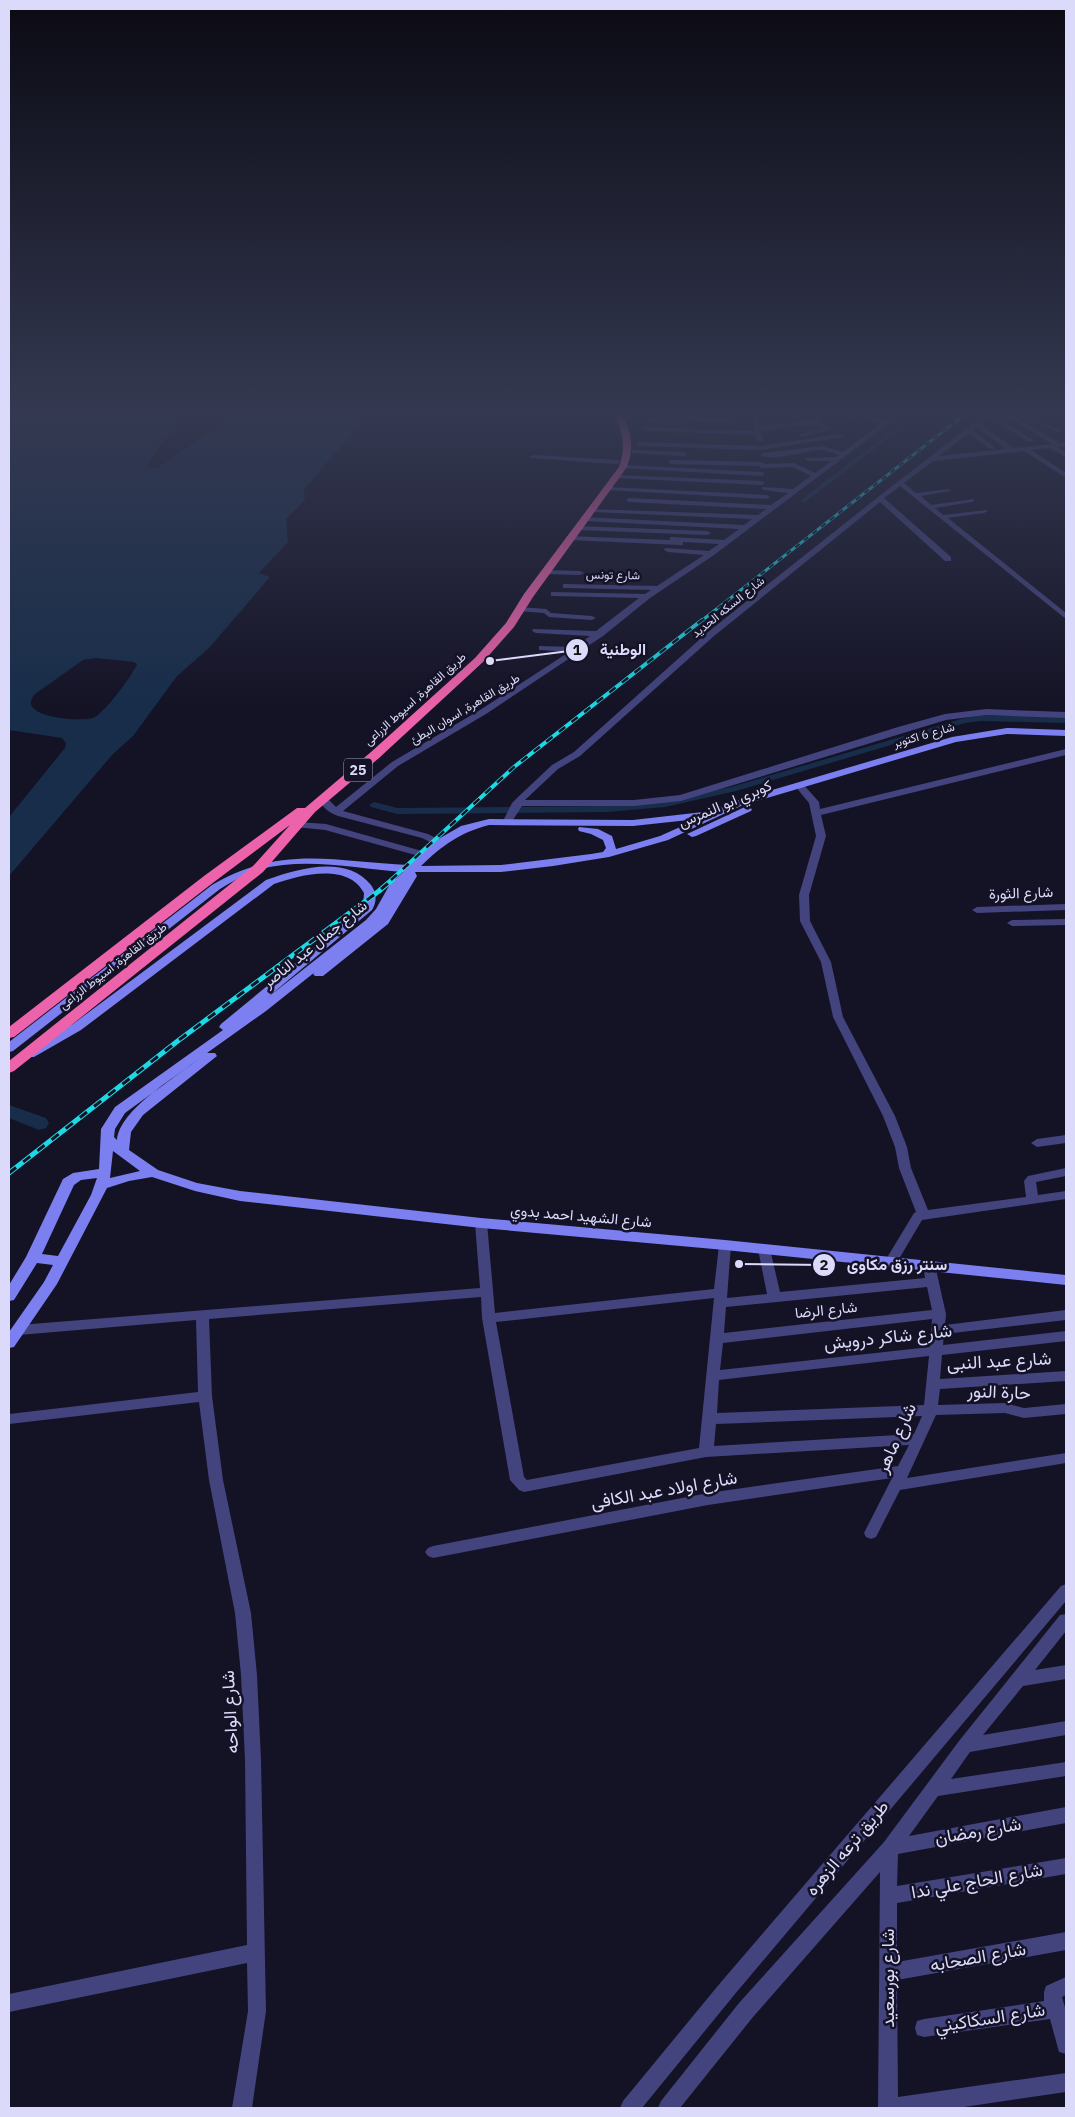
<svg xmlns="http://www.w3.org/2000/svg" width="1075" height="2117" font-family="'IBM Plex Sans',Vazirmatn,sans-serif">
<style>
.water{fill:#172d4a;fill-rule:evenodd}
.lines{fill:none;stroke-linecap:round;stroke-linejoin:round}
.canal{fill:#172d4a;fill-rule:evenodd}
.river{fill:#172d4a;fill-rule:evenodd}
.street{fill:#43437e;fill-rule:evenodd}
.secondary{fill:#7c7ff0;fill-rule:evenodd}
.highway{fill:#ed63ab;fill-rule:evenodd}
.rail-far2-casing{stroke:#1dd9e4;stroke-width:3}
.rail-far1-casing{stroke:#1dd9e4;stroke-width:4}
.rail-casing{stroke:#1dd9e4;stroke-width:5}
.rail-far2{stroke:#141225;stroke-width:2;stroke-dasharray:5.5;stroke-linecap:butt}
.rail-far1{stroke:#141225;stroke-width:2.5;stroke-dasharray:8;stroke-linecap:butt}
.rail{stroke:#141225;stroke-width:3;stroke-dasharray:9;stroke-linecap:butt}
.labels{text-anchor:middle;stroke-width:5;stroke-linejoin:round;paint-order:stroke}
.far-street-label{font-size:12px;fill:#dcdafb;stroke:#141225}
.shield{fill:#141225;stroke:#a09ebb;stroke-width:1}
.shield-label{font-size:14px;font-weight:bold;fill:#dcdafb}
.street-label{font-size:15px;fill:#dcdafb;stroke:#141225}
.near-street-label{font-size:18px;fill:#dcdafb;stroke:#141225}
.leader{fill:none;stroke:#dcdafb;stroke-width:2}
.callout-dot{fill:#dcdafb;stroke:#141225;stroke-width:2}
.mark-label{font-size:15px;text-anchor:middle;font-weight:bold;fill:#111}
.callout-label{font-size:16px;text-anchor:middle;font-weight:bold;fill:#dcdafb;stroke:#141225;stroke-width:5;stroke-linejoin:round;paint-order:stroke}
</style>
<rect width="100%" height="100%" fill="#141225"/>
<!-- water -->
<path class="water" d="M9 415H186L160 445 147 465 150 469 159 467 233 415H371L331 457 304 490 305 500 286 519 288 542 259 573 270 577 209 648 177 676 133 736 112 755 9 876V817L65 748 66 743 62 738 9 730ZM96 658 134 662 137 664C133 675 103 715 93 718 80 722 14 717 35 694L83 660Z"/>
<g class="lines">
<!-- canal -->
<g class="canal">
<polygon points="912,415 919,415 805,502 801,502 801,500"/>
<polygon points="980,715 1066,717 1066,723 980,721 965,723 736,791 665,807 607,812 397,814 371,807 369,805 374,802 397,808 607,806 665,801 731,787 961,719"/>
</g>
<!-- river -->
<polygon class="river" points="9,1105 46,1118 49,1123 46,1128 39,1130 9,1118"/>
<!-- street -->
<g class="street">
<polygon points="752,415 758,415 760,426 816,420 813,417 816,415 830,430 803,437 801,436 801,434 823,429 819,424 761,430 763,440 760,442 757,440 756,435 646,431 643,429 646,427 755,431"/>
<polygon points="846,415 853,415 861,421 856,422"/>
<path d="M860 415H868L884 421 893 415H900L714 555 650 598 603 636 486 714 398 766 343 811 428 834 442 841V845H436L422 838 338 816C330 813 319 806 320 797H326L336 807 392 762 480 710 569 652 542 650H539V646L575 647 590 636 536 633 532 631 533 629 596 631 639 598 554 596H551V592L645 594 651 590 566 588H563V584L657 586 704 555 668 552 664 550 665 548 709 551 719 544 683 542V545H680L570 540 566 538 567 536 670 540V537H673L724 540 739 529 585 521H582V517L744 525 752 519 592 512 588 510 590 509 758 515 766 509 629 502 626 500 629 498 771 505 788 493 764 490 762 489V487L793 489 811 476 793 467 762 468 759 466 671 464 668 462 671 460 762 462 765 464 794 463 815 473 831 461H808L806 460V458L836 457 839 455C833 453 826 450 819 450 805 451 771 462 760 455L763 453 822 446 843 452 880 424Z"/>
<path d="M984 415H994L1034 441 1029 442 989 417 981 424 1013 448 1052 444 1004 415H1011L1060 443 1066 442V446L1057 447 1066 452V457L1049 448 1031 450 1066 473V478L1024 451 933 461 904 483 916 493 950 489V491L921 496 931 505 974 499V501L972 502 935 508 943 515 986 510 988 511 984 513 948 518 1066 613V619L900 486 884 498 951 557V561H945L880 502 714 636 580 756 558 769 525 800H634L680 795 898 727 945 714 986 709 1066 712V718L986 715 946 720 681 801 634 806H522L511 823H505L503 821 512 803 518 797 552 765 574 752 708 632 878 497ZM977 427 1006 449 939 456 969 433 990 449H994V447L973 430Z"/>
<polygon points="1016,415 1024,415 1063,431 1058,432"/>
<polygon points="671,416 734,419 737,421 734,423 669,419 668,418"/>
<polygon points="649,419 680,421 683,423 680,425 647,422 647,420"/>
<polygon points="840,434 843,436 842,437 760,450 639,446 636,444 639,442 760,446"/>
<polygon points="634,450 684,452 687,454 684,456 632,453 632,451"/>
<polygon points="533,455 617,460 620,462 617,464 531,458 530,457"/>
<polygon points="623,465 762,472 765,474 762,476 621,468 620,467"/>
<polygon points="617,475 762,481 765,483 762,485 615,478 615,476"/>
<polygon points="608,487 767,495 770,497 767,499 606,490 606,488"/>
<polygon points="575,526 707,531 711,533 707,535 578,530 575,530"/>
<polygon points="544,570 580,571 584,573 580,575 547,574 544,574"/>
<polygon points="518,607 546,609 551,613 592,616 596,618 592,620 549,617 544,613 518,611"/>
<polygon points="1066,749 1066,755 821,815 826,836 809,895 810,921 831,962 843,1017 895,1116 907,1147 911,1168 928,1210 1026,1197 1024,1181 1028,1176 1066,1168 1066,1176 1036,1182 1038,1195 1066,1191 1066,1199 922,1220 896,1264 886,1264 885,1261 914,1213 916,1212 899,1168 895,1147 883,1116 833,1017 821,962 800,921 799,895 816,836 809,803 795,786 797,784 803,784 819,802 820,809"/>
<polygon points="298,822 326,824 429,853 431,855 426,858 325,830 295,827 295,823"/>
<polygon points="1066,904 1066,910 977,913 972,910 977,907"/>
<polygon points="1066,919 1066,925 1012,926 1007,923 1012,920"/>
<polygon points="1066,1135 1066,1143 1037,1147 1031,1143 1037,1139"/>
<path d="M481 1219 485 1220 487 1223 495 1313 714 1289 719 1245 721 1242H729L731 1245 727 1298 767 1294 758 1249 760 1246H768L770 1249 780 1292 925 1278 923 1265 924 1262H934L935 1265 946 1314 945 1325 1066 1310V1320L944 1334 943 1345 1066 1331V1341L942 1355 940 1379 1066 1371V1381L940 1389 938 1405 1005 1403 1024 1408 1066 1404V1414L1024 1418 1005 1413 936 1415 907 1478 1066 1453V1463L900 1490 876 1537 871 1539 866 1537 864 1533 892 1478 708 1505 433 1558 428 1556 425 1552 428 1548 433 1546 708 1493 898 1466 909 1445 706 1457 524 1492 519 1490 510 1480 482 1318 481 1297 209 1319 212 1396 223 1480 251 1613 257 1675 261 1760 266 2011 252 2108H232L248 2011 247 1963 9 2012V1994L247 1945 245 1760 241 1675 235 1613 209 1480 199 1402 9 1424V1414L198 1392 196 1320 19 1335 14 1333 12 1330 14 1327 19 1325 480 1288 475 1223 477 1220ZM927 1287 932 1310 724 1333 726 1307ZM714 1298 699 1448 527 1480 524 1477 496 1322ZM932 1319 930 1347 720 1370 723 1343ZM929 1356 924 1405 717 1413 719 1380ZM922 1416 914 1434 714 1446 716 1424Z"/>
<polygon points="1066,1584 1066,1601 735,1994 642,2108 620,2108 623,2101 721,1982 1061,1586"/>
<polygon points="1066,1614 1066,1631 1035,1670 1066,1665 1066,1679 1023,1686 983,1735 1066,1721 1066,1735 970,1752 951,1779 1066,1762 1066,1776 938,1796 909,1836 1066,1807 1066,1823 898,1854 897,1886 1066,1858 1066,1874 897,1903 897,1962 1066,1932 1066,1950 897,1980 898,2097 1066,2073 1066,2092 957,2108 878,2108 880,1872 753,2017 680,2108 658,2108 661,2101 739,2003 884,1842 959,1741 1060,1615"/>
<polygon points="1066,1977 1066,1995 1062,1997 1066,2011 1066,2054 1059,2052 1050,2019 924,2037 917,2035 915,2028 917,2021 924,2019 1044,2001 1044,1992 1046,1986"/>
</g>
<!-- secondary -->
<g class="secondary">
<path d="M1007 728 1066 730V736L1007 734 956 742 743 805 668 840 609 857 553 866 501 872H415L417 876 388 924 323 976H315L313 974 315 972 266 1011 207 1053H215L217 1056 143 1115 131 1132 129 1150 158 1170 197 1183 240 1191 481 1218 725 1240 1066 1275V1285L725 1250 481 1228 240 1201 195 1191 152 1177 129 1181 107 1188 57 1284 14 1347 9 1348V1332L44 1282 53 1265 37 1263 14 1300 9 1301V1285L26 1257 63 1179 73 1173 99 1169 101 1129 115 1107 223 1030 219 1027 221 1024 363 907 364 893C348 862 299 875 274 884L81 1030 34 1057H26L24 1054 26 1051 73 1024 266 880C297 869 346 854 371 885 377 893 377 902 372 910L267 998 366 920 376 909 390 884 403 872C357 869 307 857 261 869 246 874 233 881 220 889L13 1051 9 1052V1042L212 885C282 844 334 862 409 865L435 841 461 826 489 819 633 820 703 812 707 814 735 801 952 737ZM698 819 660 836 616 849 612 836 598 829 579 827 578 829 579 831 591 834 603 840 606 848 603 852 591 854 501 865 421 866C443 845 459 833 489 825L633 826ZM199 1059C176 1077 120 1109 117 1140L114 1137 115 1129 125 1113ZM113 1151 140 1171 110 1178ZM97 1178 91 1195 58 1256 42 1254 74 1185 81 1180Z"/>
<polygon points="747,806 752,809 751,811 696,836 692,837 687,834"/>
</g>
<!-- highway -->
<path class="highway" d="M614 415H622C632 432 634 448 627 467L533 597 514 627 483 662 379 758 315 812 263 872 14 1071 9 1073V1061L253 866 290 825 214 882 14 1037 9 1038V1027L204 876 297 808H305L371 752 475 658 506 623 524 594 619 467C626 448 623 432 614 415Z"/>
<defs>
<polyline id="rail-far2" points="700,622 964,415"/>
<polyline id="rail-far1" points="391,880 514,767 702,620"/>
<polyline id="rail" points="9,1173 179,1040 379,891 393,879"/>
</defs>
<!-- rail-far2 casing -->
<use href="#rail-far2" class="rail-far2-casing"/>
<!-- rail-far1 casing -->
<use href="#rail-far1" class="rail-far1-casing"/>
<!-- rail casing -->
<use href="#rail" class="rail-casing"/>
<!-- rail-far2 -->
<use href="#rail-far2" class="rail-far2"/>
<!-- rail-far1 -->
<use href="#rail-far1" class="rail-far1"/>
<!-- rail -->
<use href="#rail" class="rail"/>
</g>
<!-- sky -->
<linearGradient id="sky" x2="0" y2="1"><stop stop-color="#0b0a14"/><stop offset="0.58" stop-color="#343951"/><stop offset="1" stop-color="#343951" stop-opacity="0"/></linearGradient>
<rect width="1075" height="711" fill="url(#sky)"/>
<g class="labels">
<!-- far-street labels -->
<g class="far-street-label">
<text transform="translate(613 575) rotate(1)" y="4">شارع تونس</text>
<text transform="translate(728 607) rotate(-39)" y="4">شارع السكه الحديد</text>
<text transform="translate(415 699) rotate(-42)" y="4">طريق القاهرة, اسيوط الزراعى</text>
<text transform="translate(465 709) rotate(-31)" y="4">طريق القاهرة, اسوان البطئ</text>
<text transform="translate(924 735) rotate(-16)" y="4">شارع 6 اكتوبر</text>
<text transform="translate(113 966) rotate(-38)" y="4">طريق القاهرة, اسيوط الزراعى</text>
</g>
<!-- shield labels -->
<rect class="shield" x="344" y="758.5" width="28" height="23" rx="4"/>
<g class="shield-label">
<text x="358" y="775">25</text>
</g>
<!-- street labels -->
<g class="street-label">
<text transform="translate(725 804) rotate(-23)" y="5">كوبري ابو النمرس</text>
<text transform="translate(1021 893) rotate(-2)" y="5">شارع الثورة</text>
<text transform="translate(315 944) rotate(-39)" y="5">شارع جمال عبد الناصر</text>
<text transform="translate(581 1216) rotate(5)" y="5">شارع الشهيد احمد بدوي</text>
<text transform="translate(826 1310) rotate(-6)" y="5">شارع الرضا</text>
</g>
<!-- near-street labels -->
<g class="near-street-label">
<text transform="translate(888 1337) rotate(-6)" y="6">شارع شاكر درويش</text>
<text transform="translate(999 1361) rotate(-3)" y="6">شارع عبد النبى</text>
<text transform="translate(999 1392) rotate(2)" y="6">حارة النور</text>
<text transform="translate(896 1438) rotate(-66)" y="6">شارع ماهر</text>
<text transform="translate(664 1490) rotate(-10)" y="6">شارع اولاد عبد الكافى</text>
<text transform="translate(230 1712) rotate(-93)" y="6">شارع الواحه</text>
<text transform="translate(978 1831) rotate(-10)" y="6">شارع رمضان</text>
<text transform="translate(847 1848) rotate(-50)" y="6">طريق ترعه الزهره</text>
<text transform="translate(977 1881) rotate(-10)" y="6">شارع الحاج علي ندا</text>
<text transform="translate(978 1957) rotate(-10)" y="6">شارع الصحابه</text>
<text transform="translate(888 1978) rotate(-90)" y="6">شارع بورسعيد</text>
<text transform="translate(990 2018) rotate(-9)" y="6">شارع السكاكيني</text>
</g>
</g>
<!-- callouts -->
<path class="leader" d="M490 661L577 650M739 1264L824 1265"/>
<g class="callout-dot">
<circle cx="490" cy="661" r="5"/>
<circle cx="739" cy="1264" r="5"/>
<circle cx="577" cy="650" r="12"/>
<circle cx="824" cy="1265" r="12"/>
</g>
<g class="mark-label">
<text x="577" y="655">1</text>
<text x="824" y="1270">2</text>
</g>
<g class="callout-label">
<text x="623" y="655">الوطنية</text>
<text x="897" y="1270">سنتر رزق مكاوى</text>
</g>
<!-- border -->
<rect width="1075" height="2117" fill="none" stroke="#dcdafb" stroke-width="20"/>
</svg>
